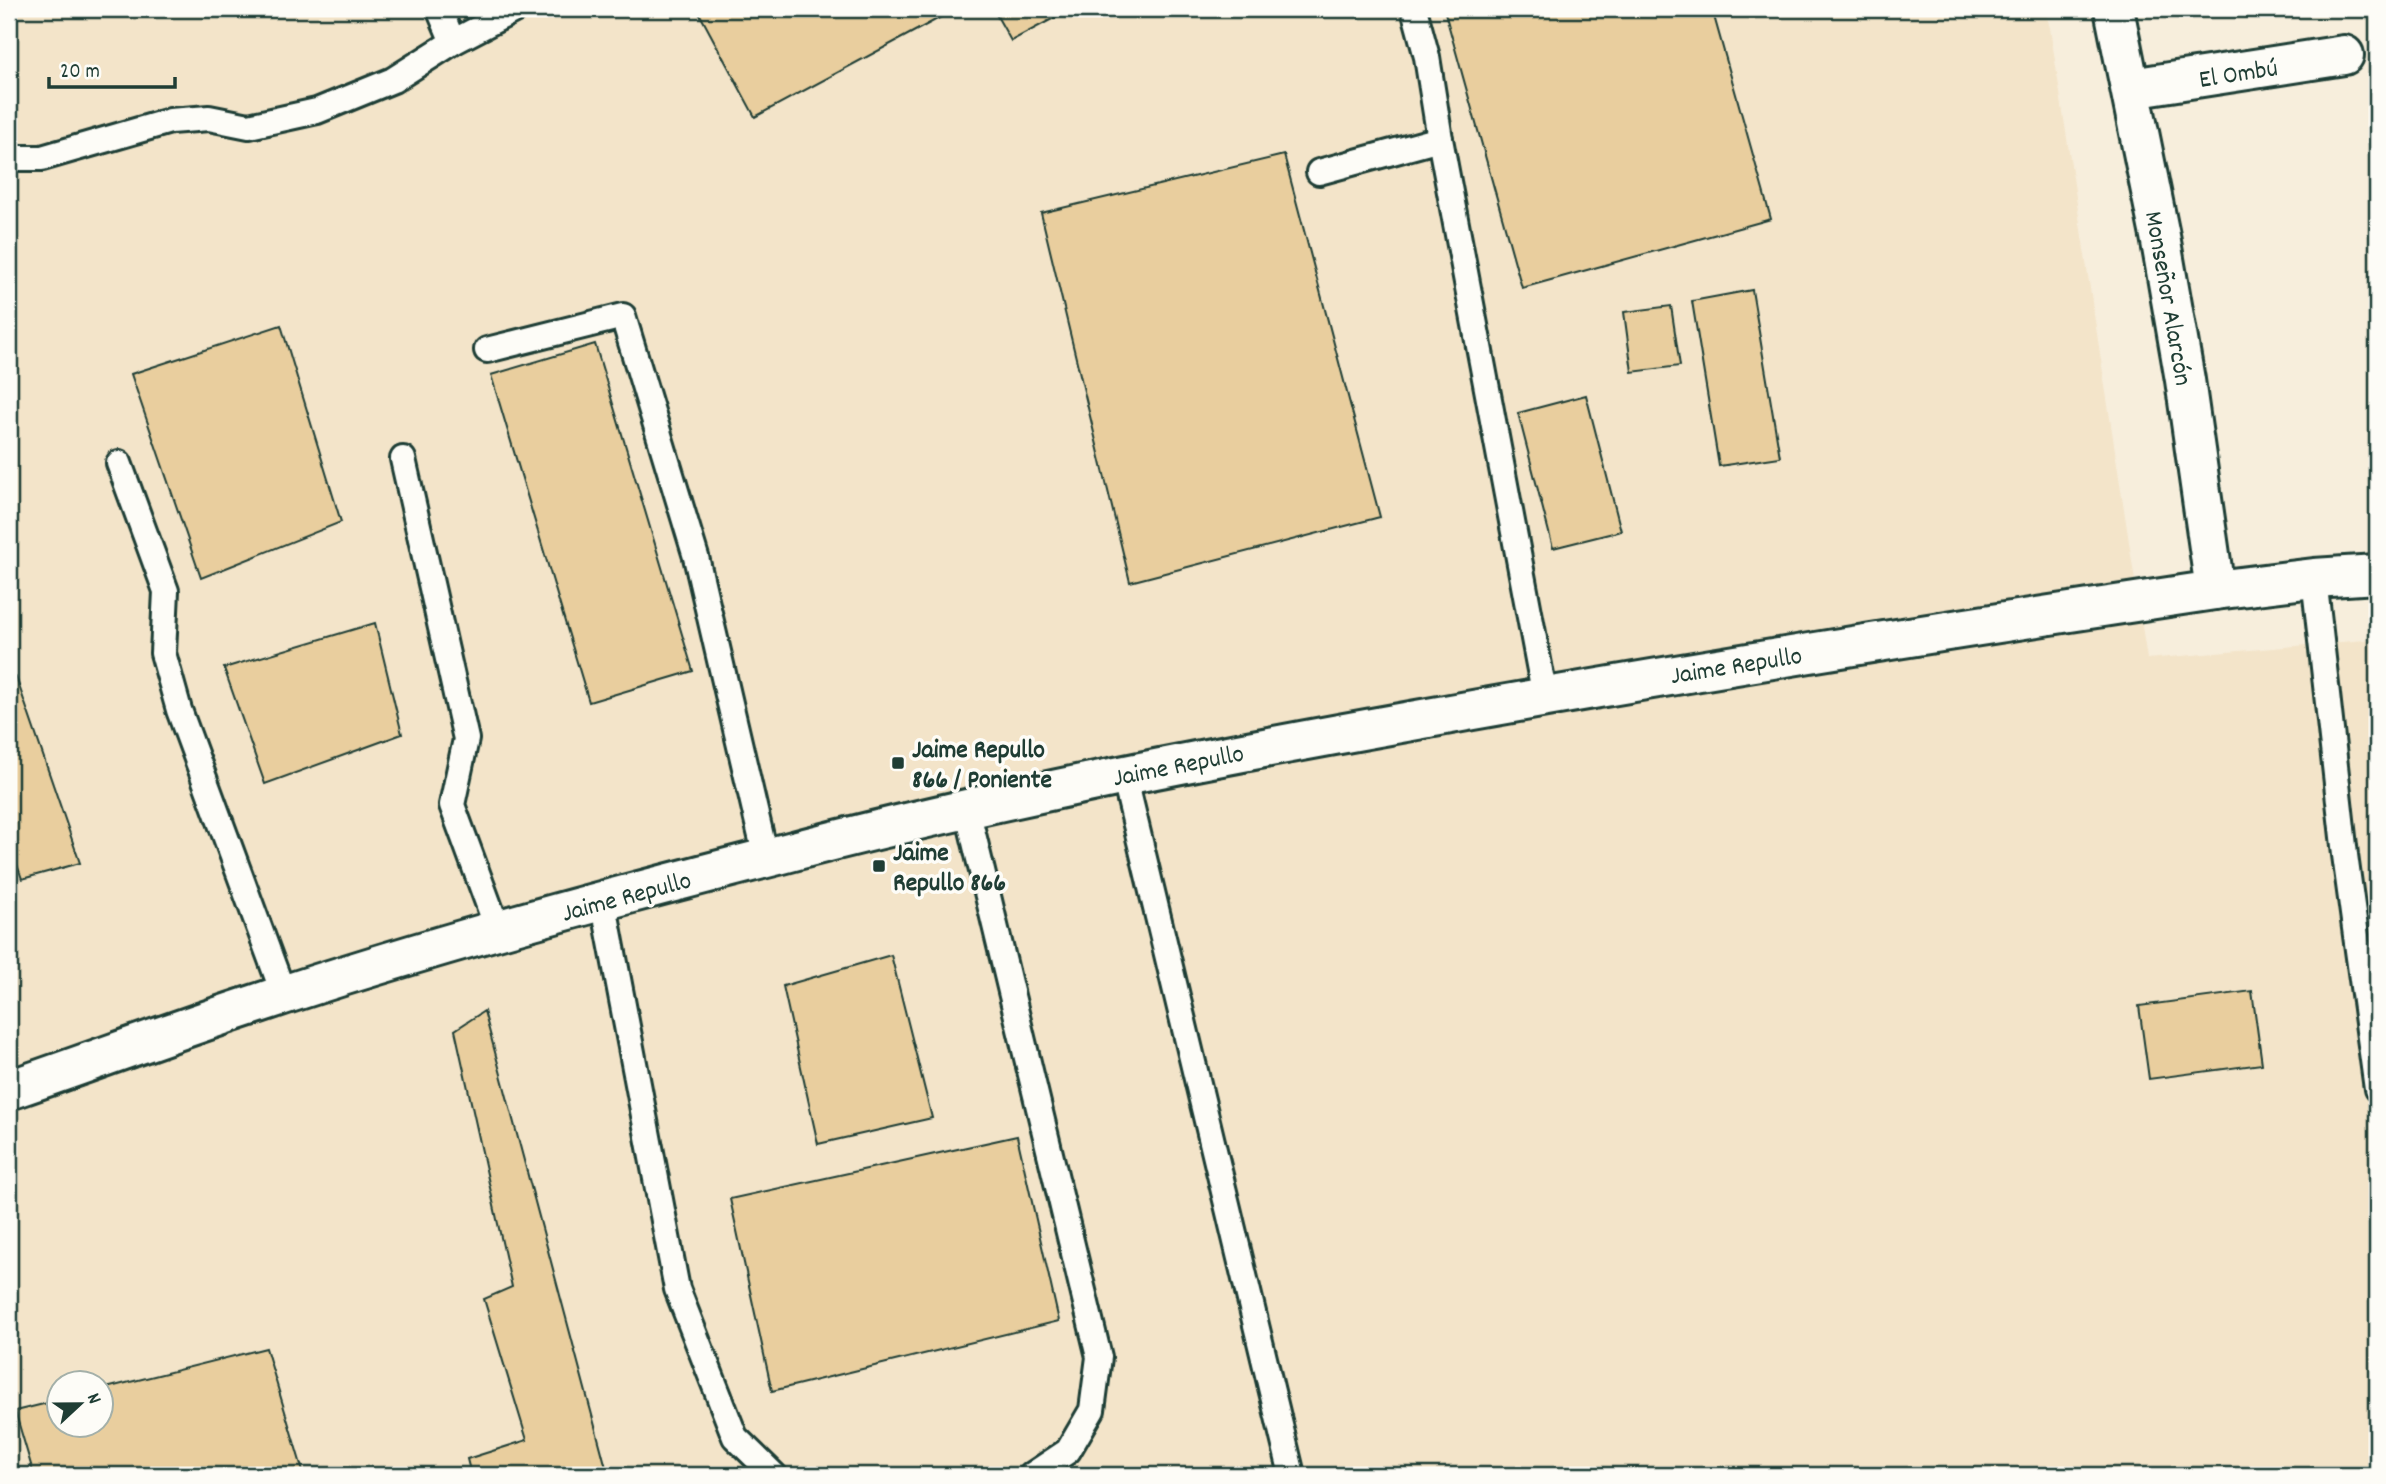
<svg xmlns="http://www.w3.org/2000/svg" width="2386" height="1484" font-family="Dekko,sans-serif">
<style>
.built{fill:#f3e4c9;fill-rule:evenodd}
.building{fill:#e9ce9e;stroke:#1f3d34;stroke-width:2}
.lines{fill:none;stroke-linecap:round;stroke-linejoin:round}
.service-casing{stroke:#1f3d34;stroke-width:30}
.minor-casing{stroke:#1f3d34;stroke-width:44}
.tertiary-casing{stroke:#1f3d34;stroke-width:44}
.service{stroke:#fdfcf7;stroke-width:24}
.minor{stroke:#fdfcf7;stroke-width:38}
.tertiary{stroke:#fdfcf7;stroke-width:38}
.poi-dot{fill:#1f3d34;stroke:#fdfcf7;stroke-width:2.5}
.labels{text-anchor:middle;stroke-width:7;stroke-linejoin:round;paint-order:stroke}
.street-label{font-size:26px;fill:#1f3d34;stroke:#fdfcf7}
.poi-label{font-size:26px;font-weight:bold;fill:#1f3d34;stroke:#fdfcf7;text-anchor:start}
</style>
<rect width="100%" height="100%" fill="#f7eedc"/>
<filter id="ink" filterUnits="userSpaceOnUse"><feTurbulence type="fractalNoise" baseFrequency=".0143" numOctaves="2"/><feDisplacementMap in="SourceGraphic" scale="14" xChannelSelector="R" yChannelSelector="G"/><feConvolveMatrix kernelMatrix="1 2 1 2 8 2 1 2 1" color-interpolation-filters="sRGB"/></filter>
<g filter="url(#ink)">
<!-- built -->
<path class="built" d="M9 9H2045L2050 28 2147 659 2377 639V1475H9ZM60 1382H102V1424H60Z"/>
<!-- building -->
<g class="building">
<polygon points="697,9 956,9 755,117"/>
<polygon points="993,9 1071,9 1011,41"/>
<polygon points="1444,9 1712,9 1771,219 1522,288"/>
<polygon points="1284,155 1380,517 1130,582 1041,213"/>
<polygon points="1752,290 1780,457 1719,466 1692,301"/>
<polygon points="1671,306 1680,366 1632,372 1624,312"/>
<polygon points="281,325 341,522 201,578 131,374"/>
<polygon points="595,344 693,671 589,702 491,375"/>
<polygon points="1586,395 1621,531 1553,548 1518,413"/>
<polygon points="375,623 402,734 265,784 224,668"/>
<polygon points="16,677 80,863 22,879 9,841 9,680"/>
<polygon points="891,955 932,1118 818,1144 783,986"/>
<polygon points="2252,991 2262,1064 2149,1079 2139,1006"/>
<polygon points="484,1011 608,1475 471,1475 467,1459 527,1440 484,1299 512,1287 455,1030"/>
<polygon points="1017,1136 1059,1321 772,1391 730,1199"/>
<polygon points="266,1348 304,1475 34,1475 15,1411 60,1400 60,1424 102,1424 102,1389"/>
<polygon points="1171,1470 1173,1475 1152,1475"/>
</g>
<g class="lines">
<defs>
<g id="service">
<polyline points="439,9 453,42 516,9"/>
<polyline points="1414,9 1427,57 1440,139 1545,697"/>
<polyline points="9,158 42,158 170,121 209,118 249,126 317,111 393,80 453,42"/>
<polyline points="1319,172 1440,139"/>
<polyline points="487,350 623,316 696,557 766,858"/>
<polyline points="403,459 466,739 452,805 498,930"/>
<polyline points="119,463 166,591 163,653 179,710 284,995"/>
<polyline points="2314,578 2345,855 2377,1089"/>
<polyline points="1124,775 1292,1475"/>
<polyline points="967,809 1099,1357 1092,1410 1068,1451 1032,1475"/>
<polyline points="603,900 677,1289 735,1437 774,1475"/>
</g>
<g id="minor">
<polyline points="2131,88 2344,55"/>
<polyline points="2215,590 2314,578 2377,574"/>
</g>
<path id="tertiary" d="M9 1090C91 1062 173 1031 256 1004 429 946 605 899 782 854 991 799 1204 758 1417 720 1682 672 1948 630 2215 590L2185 380 2160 236 2114 9"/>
</defs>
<!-- service casing -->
<use href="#service" class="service-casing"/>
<!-- minor casing -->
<use href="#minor" class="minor-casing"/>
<!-- tertiary casing -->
<use href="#tertiary" class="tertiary-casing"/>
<!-- service -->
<use href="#service" class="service"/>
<!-- minor -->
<use href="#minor" class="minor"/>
<!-- tertiary -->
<use href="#tertiary" class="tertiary"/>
</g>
</g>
<!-- markers -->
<g class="poi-dot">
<rect x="891" y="756" width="14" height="14" rx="3.5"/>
<rect x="872" y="859" width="14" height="14" rx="3.5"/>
</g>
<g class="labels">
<!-- street labels -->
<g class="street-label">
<text transform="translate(2238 72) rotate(-9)" y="9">El Ombú</text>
<text transform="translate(2170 298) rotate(80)" y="9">Monseñor Alarcón</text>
<text transform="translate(1736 664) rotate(-9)" y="9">Jaime Repullo</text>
<text transform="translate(1178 764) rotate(-11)" y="9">Jaime Repullo</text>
<text transform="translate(626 895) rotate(-15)" y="9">Jaime Repullo</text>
</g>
<!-- poi labels -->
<g class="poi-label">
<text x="912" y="757">Jaime Repullo<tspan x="912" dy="30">866 / Poniente</tspan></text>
<text x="893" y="860">Jaime<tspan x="893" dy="30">Repullo 866</tspan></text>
</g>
</g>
<!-- margin -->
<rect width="2386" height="1484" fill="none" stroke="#fdfcf7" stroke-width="35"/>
<rect x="18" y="18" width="2351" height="1449" fill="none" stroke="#1f3d34" stroke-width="2.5" filter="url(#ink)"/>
<!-- north arrow -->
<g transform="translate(80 1404) rotate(68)"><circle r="33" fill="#fdfcf7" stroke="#a4b0a9" stroke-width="2"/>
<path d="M0-5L12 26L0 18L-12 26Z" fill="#1f3d34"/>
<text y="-10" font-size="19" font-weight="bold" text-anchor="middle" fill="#1f3d34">N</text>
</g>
<!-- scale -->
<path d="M49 77v10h126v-10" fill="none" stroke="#1f3d34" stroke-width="3.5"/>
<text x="60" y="77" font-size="21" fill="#1f3d34" stroke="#fdfcf7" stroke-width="5" paint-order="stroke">20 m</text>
</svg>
